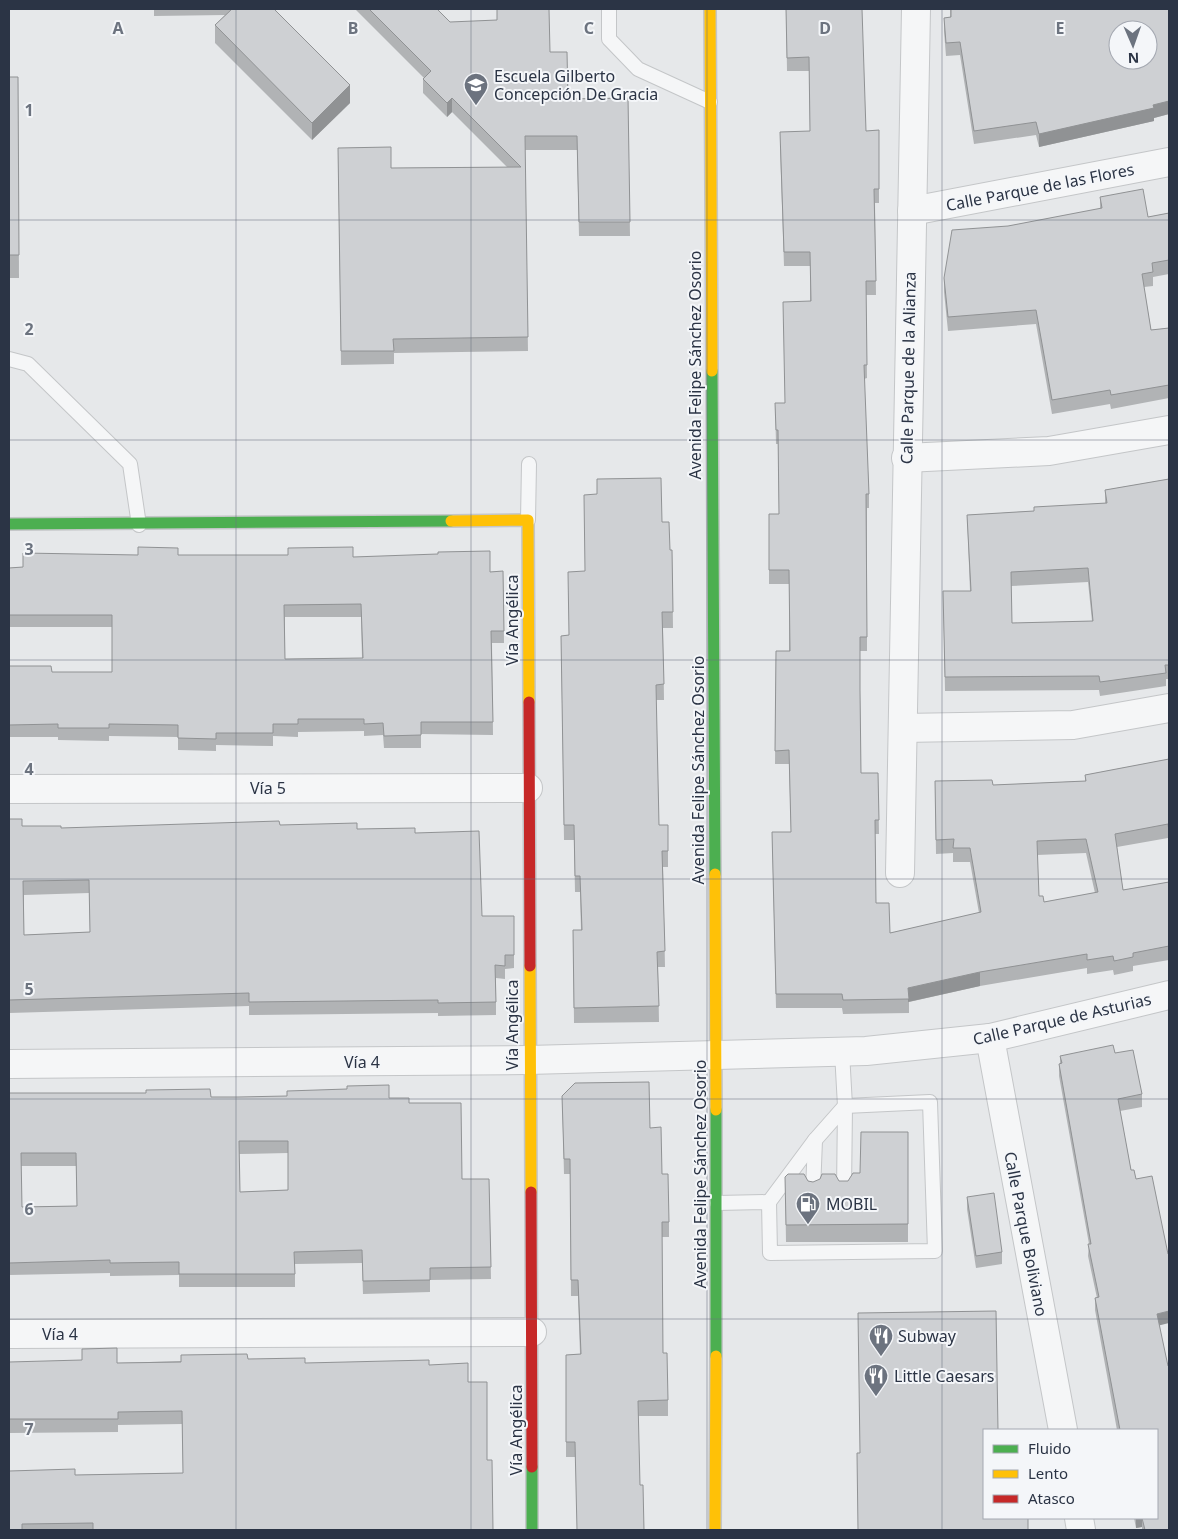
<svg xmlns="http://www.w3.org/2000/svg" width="1178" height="1539" font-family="'Noto Sans',sans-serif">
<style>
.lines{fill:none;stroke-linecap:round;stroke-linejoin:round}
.lane-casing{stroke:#c4c6c8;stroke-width:16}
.street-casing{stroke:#c4c6c8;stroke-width:30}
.fast-casing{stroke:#c4c6c8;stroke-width:14}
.slow-casing{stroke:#c4c6c8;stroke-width:14}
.jam-casing{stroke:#c4c6c8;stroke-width:14}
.lane{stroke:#f5f6f7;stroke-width:14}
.street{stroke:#f5f6f7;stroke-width:28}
.fast{stroke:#4caf50;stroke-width:11}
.slow{stroke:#ffc107;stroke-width:11}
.jam{stroke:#c62828;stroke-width:11}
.wall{fill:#b1b3b5;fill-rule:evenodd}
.shaded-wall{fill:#909294}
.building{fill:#ced0d3;stroke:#909294;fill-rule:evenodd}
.grid{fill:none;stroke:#6c737f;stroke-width:1;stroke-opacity:0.55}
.labels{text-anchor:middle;stroke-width:4;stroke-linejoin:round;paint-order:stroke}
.poi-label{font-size:16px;fill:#2b3445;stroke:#f4f6f9;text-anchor:start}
.street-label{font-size:16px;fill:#2b3445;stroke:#f4f6f9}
.grid-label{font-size:16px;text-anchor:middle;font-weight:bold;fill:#6c737f;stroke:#f4f6f9;stroke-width:4;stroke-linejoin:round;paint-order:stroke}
</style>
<rect width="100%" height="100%" fill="#e6e8ea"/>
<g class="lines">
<defs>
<g id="lane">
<polyline points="609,9 609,39 638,69 710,102"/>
<polyline points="9,359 28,364 130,464 139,525"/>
<polyline points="528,520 529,464"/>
<polyline points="813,1191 815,1140"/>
<polyline points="844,1191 845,1106"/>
<polyline points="769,1202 815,1140 845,1106"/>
<polyline points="717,1203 769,1202 770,1253 935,1251 930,1102 845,1106 842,1052"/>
</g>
<g id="street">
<polyline points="912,211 1169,162"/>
<polyline points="906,458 1049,451 1169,430"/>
<polyline points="903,728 1073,725 1169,708"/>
<polyline points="9,789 528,788"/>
<polyline points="900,873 916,9"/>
<polyline points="990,1038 1063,1430"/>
<polyline points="9,1064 528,1060 866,1051 990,1038 1169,995"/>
<polyline points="9,1334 532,1332"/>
<polyline points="1079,1518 1081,1530"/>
</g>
<g id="fast">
<polyline points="712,371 715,874"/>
<polyline points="9,524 451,521"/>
<polyline points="716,1356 716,1110"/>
<polyline points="532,1467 532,1530"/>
</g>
<g id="slow">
<polyline points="710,9 712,371"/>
<polyline points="451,521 528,520 529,702"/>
<polyline points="715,874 716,1110"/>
<polyline points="530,966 531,1192"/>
<polyline points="715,1530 716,1356"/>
</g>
<g id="jam">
<polyline points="529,702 530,966"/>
<polyline points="531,1192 532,1467"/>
</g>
</defs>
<!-- lane casing -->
<use href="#lane" class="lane-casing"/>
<!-- street casing -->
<use href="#street" class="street-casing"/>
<!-- fast casing -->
<use href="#fast" class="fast-casing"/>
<!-- slow casing -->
<use href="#slow" class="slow-casing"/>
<!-- jam casing -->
<use href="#jam" class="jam-casing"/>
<!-- lane -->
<use href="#lane" class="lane"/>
<!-- street -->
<use href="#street" class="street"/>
<!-- fast -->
<use href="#fast" class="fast"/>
<!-- slow -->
<use href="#slow" class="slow"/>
<!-- jam -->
<use href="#jam" class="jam"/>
</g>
<!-- wall -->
<g class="wall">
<polygon points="154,9 274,9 350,103 312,140 215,43 215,25 225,15 154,16"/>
<polygon points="355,9 437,9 450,22 550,52 568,99 628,98 630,236 579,236 577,150 525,150 528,351 394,353 394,364 341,365 338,148 391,168 507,167 452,112 447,117 423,93 423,79 424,78"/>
<path d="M786 9 866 131 879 130V203H875L876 295H866L867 378 864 379 869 494V508H867V651H860V695L861 773H878L879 834H875L876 903 890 933 979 913 970 862H953V853L936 854 935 781 993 785 1085 781V775L1169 759V845L1168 838 1117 847 1123 890 1169 882V960L1133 966V971L1114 975 1113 970 1087 974V968L980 986 909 1002V1013L843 1014 842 1008H776L772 832H791L789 764H775L776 651H789V584H769V514H779L778 444H776L775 403H785L810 301V266H784L780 146 810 131 809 71H787ZM1086 853 1095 893 1044 902 1039 896 1037 855Z"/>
<polygon points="950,9 1169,9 1169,114 1154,118 1154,121 1039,147 1036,135 974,144 960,55 946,56 944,31 944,18 950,17"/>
<polygon points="9,77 18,77 19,278 9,278"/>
<polygon points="1100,197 1148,217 1169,213 1169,274 1153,277 1153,286 1144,287 1151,330 1169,328 1169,398 1111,409 1110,404 1052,414 1036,324 948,331 944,292 944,278 1008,226 1100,209"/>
<path d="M1169 479V679H1166V686L1100 696 1099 690 945 691 943 591H970L967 515 1034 511 1105 503V490ZM1088 582 1092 621 1012 623 1011 586Z"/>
<polygon points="662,522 670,550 672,550 673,628 663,628 664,700 656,700 659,825 668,851 668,867 663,867 665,967 658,967 659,1022 574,1023 573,930 581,930 580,892 575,892 574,840 564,840 561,636 569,635 585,571"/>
<path d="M138 555 353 557 490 572 503 571 504 643H492L493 735 421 734V748H384L383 735 364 736V731L298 732V737L273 736V746L216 745V751L178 750V737L109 736V741L58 740V737H9V666L52 672H112V627H9V568L23 567ZM285 617H361L362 658 285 659Z"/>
<path d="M9 819 22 826 61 828 280 825 415 833 482 916H514V968L505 969V979L496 978V1015L438 1016V1013L249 1015V1006L9 1013ZM89 893 90 932 24 935V895Z"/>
<polygon points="1115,1053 1142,1094 1142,1107 1120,1111 1160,1325 1169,1530 1142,1530 1142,1527 1136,1528 1134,1518 1157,1518 1157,1430 1117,1430 1095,1310 1095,1298 1097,1298 1088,1256 1089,1244 1059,1076 1059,1064 1060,1064 1060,1056"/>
<path d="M9 1093 211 1097 389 1098 409 1103 462 1179H489L491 1279 430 1280V1292L363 1294 362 1263 295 1264V1287H179V1275L110 1276V1273L9 1275ZM288 1153V1190L240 1192 239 1154ZM21 1166H76L77 1206 22 1207Z"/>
<polygon points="562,1096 650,1128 662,1174 669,1222 669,1237 662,1237 663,1353 668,1400 668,1416 638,1416 640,1485 644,1530 575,1457 566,1457 566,1355 580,1354 578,1296 571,1296 570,1174 564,1174"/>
<polygon points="908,1132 908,1242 786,1242 785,1177 808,1181 813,1182 839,1181 848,1181 860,1173"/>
<polygon points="967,1197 1002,1252 1002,1264 976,1268 967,1209"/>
<polygon points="248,1359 305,1363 429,1365 468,1382 487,1460 493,1530 9,1530 75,1475 183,1473 182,1424 118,1425 118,1432 9,1433 9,1362 117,1363"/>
</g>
<!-- shaded-wall -->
<g class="shaded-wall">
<polygon points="350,85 350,103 312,140 312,123"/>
<polygon points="452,98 452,112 447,117 447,103"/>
<polygon points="1169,101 1169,114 1154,118 1154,121 1039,147 1039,134"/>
<polygon points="980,972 980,986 908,1002 908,988"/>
<polygon points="1169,1311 1169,1323 1157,1326 1157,1314"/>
<polygon points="1136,1518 1142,1518 1142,1527 1136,1528"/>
</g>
<!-- building -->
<g class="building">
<polygon points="232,9 274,9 350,85 312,123 215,25"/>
<polygon points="369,9 437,9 450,22 497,20 497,9 549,9 550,52 567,52 568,99 628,98 630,222 579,222 577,136 525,136 528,337 393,339 394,351 341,351 338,148 391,147 391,168 521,167 452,98 447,103 423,79 431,71"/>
<path d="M786 9H862L866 131 879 130V189H874L876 281H866L867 365H864L869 494H866L867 637H860V690L861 773H878L879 820H875L876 903H889L890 933 981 912 970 848H953L954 839 936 840 935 781 992 780 993 785 1086 781 1085 775 1169 759V831L1168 824 1115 834 1123 890 1169 882V946L1133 953V957L1114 961 1113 956 1087 960V954L980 972 908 988 909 999 843 1000 842 994H776L772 832H791L789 750 775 751 776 651H790L789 570H769V514H779L778 430H776L775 403H785L783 302 811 301 810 252H784L780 132 810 131 809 57 787 58ZM1086 839 1098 892 1044 902 1043 896H1039L1037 841Z"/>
<path d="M951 9H1169V101L1153 105 1154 108 1039 134 1036 122 974 131 960 42 946 43 944 18 951 17ZM1118 30H1148V60H1118Z"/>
<polygon points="9,77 18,77 19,255 9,255"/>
<polygon points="1143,189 1148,217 1169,213 1169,260 1152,263 1153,272 1142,274 1151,330 1169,328 1169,385 1111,395 1110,390 1052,400 1036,310 948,317 944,278 952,230 1008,226 1102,208 1100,197"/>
<polygon points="661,478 662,522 669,522 670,550 672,550 673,612 662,612 664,684 656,685 659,825 668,825 668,851 662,851 665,951 657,952 659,1006 574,1008 573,930 582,930 580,876 575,876 574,825 564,825 561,636 569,635 568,572 585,571 584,495 597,494 597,479"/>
<path d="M1169 479V665H1165L1166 673 1100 682 1099 676 945 677 943 591H971L967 515 1034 511V507L1107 503 1105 490ZM1088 568 1093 621 1012 623 1011 572Z"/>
<path d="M138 547 178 548V555H288V548L353 547V557L438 554V552L490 551V572L503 571 504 631H491L493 722H421V735L384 736 383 723 364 724V719H298V724H273V733H216V739L178 738V725L109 724V728H58V724L9 725V666H51L52 672H112V615H9V568L23 567V553L138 555ZM361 604 363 658 285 659 284 605Z"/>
<path d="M9 819H22V826H61V828L279 821 280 825 357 823V829L415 828V833L479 831 482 916H514V955H505V966L495 965 496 1002 438 1003V1000L249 1002V993L9 1000ZM89 880 90 932 24 935 23 881Z"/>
<polygon points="1113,1045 1115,1053 1133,1050 1142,1094 1118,1099 1131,1170 1134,1170 1136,1179 1152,1176 1168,1254 1169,1254 1169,1311 1157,1314 1168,1366 1169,1366 1169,1530 1145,1530 1142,1518 1157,1518 1157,1430 1120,1430 1095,1298 1099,1297 1088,1244 1091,1244 1059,1064 1062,1063 1060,1056"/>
<polygon points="649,1082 650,1128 661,1127 662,1174 668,1174 669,1222 662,1222 663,1353 667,1353 668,1400 638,1401 640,1485 643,1485 644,1530 577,1530 575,1442 566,1442 566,1355 581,1354 578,1280 571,1280 570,1159 564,1159 562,1096 575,1083"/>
<path d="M389 1085V1098H409V1103H461L462 1179H489L491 1267 430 1268V1280L363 1281 362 1250 294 1252 295 1274H179V1262L110 1263V1260L9 1263V1093H146V1090L210 1089 211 1097H238L287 1096V1091L347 1089V1086ZM239 1141H288V1190L240 1192ZM21 1153H76L77 1206 22 1207Z"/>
<polygon points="861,1132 908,1132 908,1224 786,1225 785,1177 788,1174 804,1174 808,1181 813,1182 820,1179 822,1174 835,1174 839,1181 848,1181 853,1173 860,1173"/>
<polygon points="994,1193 1002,1252 976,1256 967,1197"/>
<polygon points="996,1311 998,1430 984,1430 984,1518 1028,1518 1028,1530 858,1530 857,1453 860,1453 858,1313"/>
<polygon points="117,1348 117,1363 181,1362 181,1355 247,1354 248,1359 305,1358 305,1363 429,1360 429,1365 468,1363 468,1382 487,1382 487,1460 492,1460 493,1530 93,1530 93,1523 22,1524 22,1530 9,1530 9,1471 75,1469 75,1475 183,1473 182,1411 118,1412 118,1419 9,1419 9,1362 82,1360 82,1349"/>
</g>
<!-- grid -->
<path class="grid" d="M236 9V1530M471 9V1530M707 9V1530M942 9V1530M9 220H1169M9 440H1169M9 660H1169M9 879H1169M9 1099H1169M9 1319H1169"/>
<!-- icons -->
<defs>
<symbol id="school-pin" viewBox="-11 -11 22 30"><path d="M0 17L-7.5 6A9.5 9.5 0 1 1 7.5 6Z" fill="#6c737f" stroke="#f4f6f9"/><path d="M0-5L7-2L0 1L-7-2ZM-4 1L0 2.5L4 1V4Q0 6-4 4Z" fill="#fff"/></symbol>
<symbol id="fuel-pin" viewBox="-11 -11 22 30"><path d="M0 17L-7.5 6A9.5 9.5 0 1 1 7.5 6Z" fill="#6c737f" stroke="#f4f6f9"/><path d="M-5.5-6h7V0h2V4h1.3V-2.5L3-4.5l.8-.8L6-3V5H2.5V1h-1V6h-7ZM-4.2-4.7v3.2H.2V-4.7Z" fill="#fff"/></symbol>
<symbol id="restaurant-pin" viewBox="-11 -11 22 30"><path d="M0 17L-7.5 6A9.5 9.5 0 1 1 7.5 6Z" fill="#6c737f" stroke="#f4f6f9"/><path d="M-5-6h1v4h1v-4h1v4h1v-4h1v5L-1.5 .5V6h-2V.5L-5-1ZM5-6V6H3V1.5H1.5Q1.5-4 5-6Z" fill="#fff"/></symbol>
</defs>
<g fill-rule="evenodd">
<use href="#school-pin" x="462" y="71" width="28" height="38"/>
<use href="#fuel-pin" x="794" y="1190" width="28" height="38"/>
<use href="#restaurant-pin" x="867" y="1322" width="28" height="38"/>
<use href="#restaurant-pin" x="862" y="1362" width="28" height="38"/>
</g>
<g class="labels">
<!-- poi labels -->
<g class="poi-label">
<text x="494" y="82">Escuela Gilberto<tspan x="494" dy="18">Concepción De Gracia</tspan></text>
<text x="826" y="1210">MOBIL</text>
<text x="898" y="1342">Subway</text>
<text x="894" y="1382">Little Caesars</text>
</g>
<!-- street labels -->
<g class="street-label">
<text transform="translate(1040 187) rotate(-11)" y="6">Calle Parque de las Flores</text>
<text transform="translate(695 365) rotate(-90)" y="6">Avenida Felipe Sánchez Osorio</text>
<text transform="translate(908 368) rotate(-89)" y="6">Calle Parque de la Alianza</text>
<text transform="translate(512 620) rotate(-90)" y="6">Vía Angélica</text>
<text transform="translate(698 770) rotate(-90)" y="6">Avenida Felipe Sánchez Osorio</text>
<text x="268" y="794">Vía 5</text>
<text transform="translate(1062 1019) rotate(-13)" y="6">Calle Parque de Asturias</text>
<text transform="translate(512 1025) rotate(-90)" y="6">Vía Angélica</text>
<text x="362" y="1068">Vía 4</text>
<text transform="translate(700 1174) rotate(-90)" y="6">Avenida Felipe Sánchez Osorio</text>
<text transform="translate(1026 1234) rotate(79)" y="6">Calle Parque Boliviano</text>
<text x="60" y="1340">Vía 4</text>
<text transform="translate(516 1430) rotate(-90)" y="6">Vía Angélica</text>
</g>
</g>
<g class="grid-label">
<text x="118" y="34">A</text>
<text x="353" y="34">B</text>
<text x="589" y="34">C</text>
<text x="825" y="34">D</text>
<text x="1060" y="34">E</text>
<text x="29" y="116">1</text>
<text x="29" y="335">2</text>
<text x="29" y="555">3</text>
<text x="29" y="775">4</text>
<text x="29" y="995">5</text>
<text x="29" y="1215">6</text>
<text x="29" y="1435">7</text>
</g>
<!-- border -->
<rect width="1178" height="1539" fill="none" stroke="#2b3445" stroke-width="20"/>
<!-- legend -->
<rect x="983" y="1429" width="175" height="90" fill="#f4f6f9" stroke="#a4a8b1"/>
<rect x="993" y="1445" width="25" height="8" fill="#4caf50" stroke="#a4a8b1"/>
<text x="1028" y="1454" font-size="15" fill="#2b3445">Fluido</text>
<rect x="993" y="1470" width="25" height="8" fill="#ffc107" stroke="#a4a8b1"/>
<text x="1028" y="1479" font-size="15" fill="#2b3445">Lento</text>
<rect x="993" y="1495" width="25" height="8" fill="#c62828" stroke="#a4a8b1"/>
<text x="1028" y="1504" font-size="15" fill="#2b3445">Atasco</text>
<!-- north arrow -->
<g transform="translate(1133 45) rotate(178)"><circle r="24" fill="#f4f6f9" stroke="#a4a8b1"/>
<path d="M0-4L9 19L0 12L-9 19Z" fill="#6c737f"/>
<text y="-8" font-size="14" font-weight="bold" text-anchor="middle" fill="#2b3445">N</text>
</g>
</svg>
